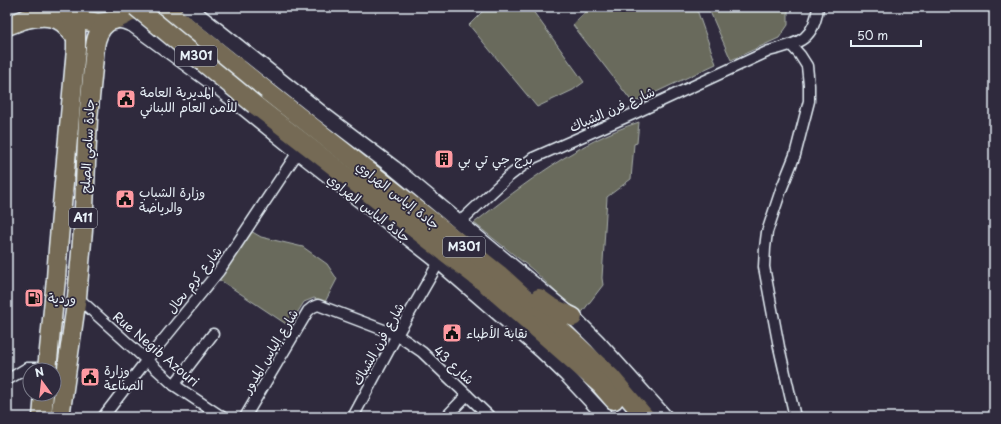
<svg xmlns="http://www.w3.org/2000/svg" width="1001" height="424" font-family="'Playpen Sans','Playpen Sans Arabic',sans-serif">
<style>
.green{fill:#696b5c;stroke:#a8aeaa}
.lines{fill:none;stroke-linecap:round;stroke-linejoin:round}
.street-casing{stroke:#e8f1f8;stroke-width:13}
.secondary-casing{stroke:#e8f1f8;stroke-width:17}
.highway-casing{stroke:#e8f1f8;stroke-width:21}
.street{stroke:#2f2a3d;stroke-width:10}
.secondary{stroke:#2f2a3d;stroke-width:14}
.highway{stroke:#746b55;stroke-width:18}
.highway-bridge-casing{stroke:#e8f1f8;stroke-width:21;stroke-linecap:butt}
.highway-bridge{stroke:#746b55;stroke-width:18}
.labels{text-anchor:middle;stroke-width:3.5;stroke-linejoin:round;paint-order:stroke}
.shield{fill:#2f2a3d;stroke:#b0b5c0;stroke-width:1}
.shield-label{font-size:12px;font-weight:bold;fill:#e8f1f8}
.poi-label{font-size:13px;fill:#e8f1f8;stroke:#2f2a3d;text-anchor:start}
.street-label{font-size:13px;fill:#e8f1f8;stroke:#2f2a3d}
</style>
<rect width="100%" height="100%" fill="#2f2a3d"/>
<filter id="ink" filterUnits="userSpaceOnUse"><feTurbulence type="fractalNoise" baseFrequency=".025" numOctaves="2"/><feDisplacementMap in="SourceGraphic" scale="8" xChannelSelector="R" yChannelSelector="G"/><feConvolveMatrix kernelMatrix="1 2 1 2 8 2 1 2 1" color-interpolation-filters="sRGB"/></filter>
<g filter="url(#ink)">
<!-- green -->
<g class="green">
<polygon points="487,7 530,7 584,82 573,90 537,107 469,25"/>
<polygon points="590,7 696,7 716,64 633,103 573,25"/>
<polygon points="708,7 788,7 788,25 779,38 731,60"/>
<path d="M639 122 637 143 634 144 631 179 607 197 602 278 603 285 580 315 533 270 474 223C525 183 578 142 639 122Z"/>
<polygon points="249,230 261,237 303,247 327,264 337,279 325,302 314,298 304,302 289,326 217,278"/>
</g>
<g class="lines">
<defs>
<g id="street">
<polyline points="791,45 800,55 807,66 809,85 809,101 795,155 781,190 767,232 765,248 764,267 779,347 795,417"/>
<path d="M460 222 508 177 533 158 633 114 769 51C798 43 814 41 818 7"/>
<polyline points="77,297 174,385 222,417"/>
<polyline points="7,380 27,368 47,368"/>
<polyline points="174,385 213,334"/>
<polyline points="103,417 146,361 219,271 298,152"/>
<polyline points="245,417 308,311 313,307 318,305 397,335 409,343 422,352 490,417"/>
<polyline points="353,417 397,335 439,262"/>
<polyline points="446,417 467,395"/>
</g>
<g id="secondary">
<polyline points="188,7 324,115 394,168 573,317 597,341 665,417"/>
<polyline points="116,20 125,22 133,25 214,84 298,152 439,262 542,351 566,374 606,417"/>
</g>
<g id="highway">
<path d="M60 7C83 28 114 27 137 7"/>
<polyline points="163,7 268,92 499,274 578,346 611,377 645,417"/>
<path d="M26 19C44 15 61 15 71 32"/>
<polyline points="7,26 36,15"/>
<polyline points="255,105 487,285 601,385 614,400"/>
<polyline points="539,298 550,306 573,317"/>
<polyline points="47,370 56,279 58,249 76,49 76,29 71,16"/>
<polyline points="42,417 44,394"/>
<path d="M60 417 77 297 83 230 88 119 95 47C96 37 100 28 108 22"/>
</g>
</defs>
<!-- street casing -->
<use href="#street" class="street-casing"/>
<!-- secondary casing -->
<use href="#secondary" class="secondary-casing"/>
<!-- highway casing -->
<use href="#highway" class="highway-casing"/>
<!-- street -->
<use href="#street" class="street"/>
<!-- secondary -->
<use href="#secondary" class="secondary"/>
<!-- highway -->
<use href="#highway" class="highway"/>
<defs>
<polyline id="highway-bridge" points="136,7 255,105"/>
</defs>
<!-- highway-bridge casing -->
<use href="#highway-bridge" class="highway-bridge-casing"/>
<!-- highway-bridge -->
<use href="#highway-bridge" class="highway-bridge"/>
</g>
</g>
<!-- icons -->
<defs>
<symbol id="civic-square" viewBox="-11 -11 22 22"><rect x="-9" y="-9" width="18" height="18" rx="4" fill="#ff9aa2" stroke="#2f2a3d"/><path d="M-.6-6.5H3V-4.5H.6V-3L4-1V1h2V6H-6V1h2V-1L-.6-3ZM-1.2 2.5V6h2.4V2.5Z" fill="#111"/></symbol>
<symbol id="building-square" viewBox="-11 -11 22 22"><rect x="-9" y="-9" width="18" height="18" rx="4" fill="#ff9aa2" stroke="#2f2a3d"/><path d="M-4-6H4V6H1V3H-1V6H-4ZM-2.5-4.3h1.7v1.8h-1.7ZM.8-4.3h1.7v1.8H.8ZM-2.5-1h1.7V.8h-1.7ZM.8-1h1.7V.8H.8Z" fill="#111"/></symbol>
<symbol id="fuel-square" viewBox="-11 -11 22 22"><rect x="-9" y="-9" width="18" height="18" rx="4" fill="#ff9aa2" stroke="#2f2a3d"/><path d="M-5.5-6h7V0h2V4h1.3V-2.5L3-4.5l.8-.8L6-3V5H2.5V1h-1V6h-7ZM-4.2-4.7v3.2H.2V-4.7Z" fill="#111"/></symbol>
</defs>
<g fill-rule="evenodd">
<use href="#civic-square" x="115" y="88" width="22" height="22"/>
<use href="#building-square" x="433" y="148" width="22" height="22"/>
<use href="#civic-square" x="114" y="188" width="22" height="22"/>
<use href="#fuel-square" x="23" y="287" width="22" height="22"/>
<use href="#civic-square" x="441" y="322" width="22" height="22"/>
<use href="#civic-square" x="79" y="366" width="22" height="22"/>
</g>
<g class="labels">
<!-- shield labels -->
<g class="shield">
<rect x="175" y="46" width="42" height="20" rx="3"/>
<rect x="69" y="208" width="28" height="20" rx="3"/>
<rect x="443" y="237" width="42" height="20" rx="3"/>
</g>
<g class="shield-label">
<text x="196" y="60">M301</text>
<text x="83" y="222">A11</text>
<text x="464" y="251">M301</text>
</g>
<!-- poi labels -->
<g class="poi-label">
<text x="140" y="97">المديرية العامة<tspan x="140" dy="15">للأمن العام اللبناني</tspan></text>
<text x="458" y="164">برج جي تي بي</text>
<text x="139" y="197">وزارة الشباب<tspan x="139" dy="15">والرياضة</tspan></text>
<text x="48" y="303">وردية</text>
<text x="466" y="338">نقابة الأطباء</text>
<text x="104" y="375">وزارة<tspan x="104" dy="15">الصناعة</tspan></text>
</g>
<!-- street labels -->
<g class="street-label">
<text transform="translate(612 109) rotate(-24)" y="5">شارع فرن الشباك</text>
<text transform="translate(87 146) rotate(-87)" y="5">جادة سامي الصلح</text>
<text transform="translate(398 195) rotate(38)" y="5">جادة إلياس الهراوي</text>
<text transform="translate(369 208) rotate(38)" y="5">جادة الياس الهراوي</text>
<text transform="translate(194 280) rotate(-52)" y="5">شارع كرم ىحال</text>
<text transform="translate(378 344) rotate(-61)" y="5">شارع فرن الشباك</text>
<text transform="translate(156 349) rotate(40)" y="5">Rue Negib Azouri</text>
<text transform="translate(270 351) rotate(-59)" y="5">شارع إلياس المدور</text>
<text transform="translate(454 365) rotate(43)" y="5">شارع 43</text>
</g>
</g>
<!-- margin -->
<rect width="1001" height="424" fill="none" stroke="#2f2a3d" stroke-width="24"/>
<rect x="12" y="12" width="977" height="400" fill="none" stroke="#e8f1f8" stroke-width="1.5" filter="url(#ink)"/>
<!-- north arrow -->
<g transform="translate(42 382) rotate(345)"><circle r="19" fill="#2f2a3d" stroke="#797a88"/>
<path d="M0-3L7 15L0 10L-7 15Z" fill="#ff9aa2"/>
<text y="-6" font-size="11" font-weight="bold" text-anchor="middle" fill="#e8f1f8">N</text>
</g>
<!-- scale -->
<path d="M851 40v6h70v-6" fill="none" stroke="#e8f1f8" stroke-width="2"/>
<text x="857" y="40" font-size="12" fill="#e8f1f8" stroke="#2f2a3d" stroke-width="3" paint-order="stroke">50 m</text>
</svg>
